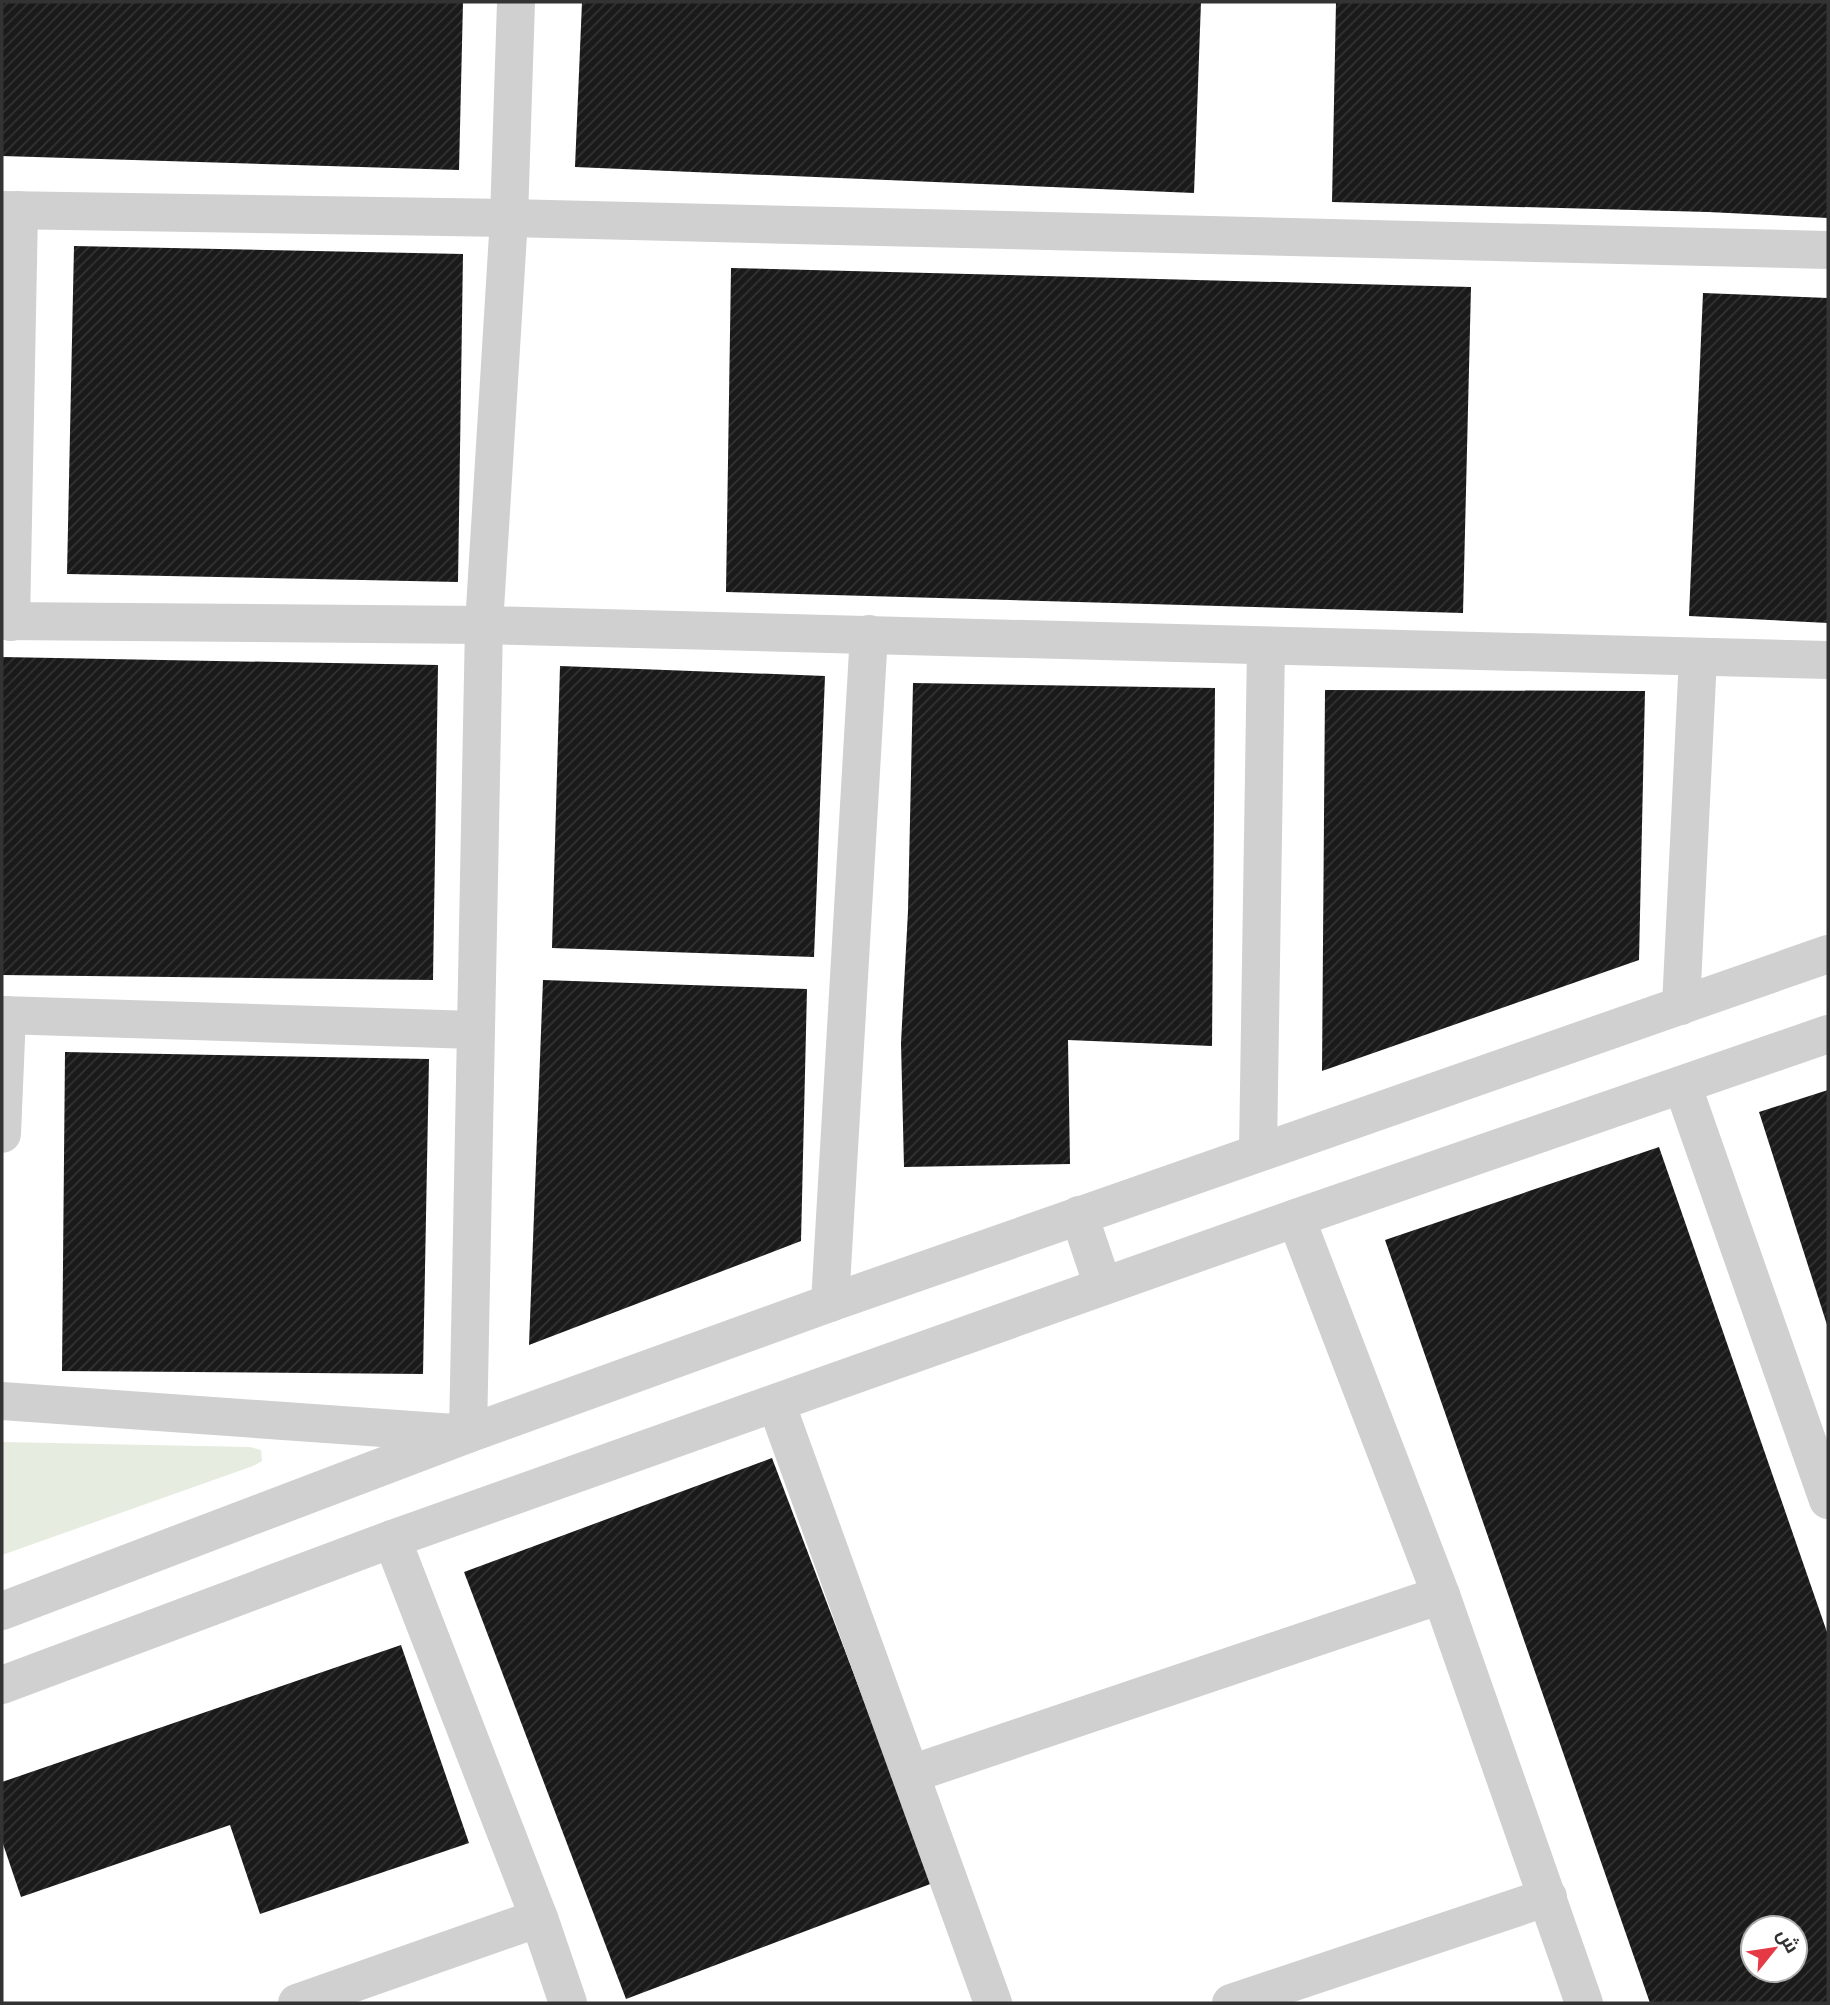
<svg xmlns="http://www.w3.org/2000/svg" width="1830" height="2005" font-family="'PT Sans Narrow',Cairo,sans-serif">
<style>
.park{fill:#e6ecdf}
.building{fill:url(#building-hatch);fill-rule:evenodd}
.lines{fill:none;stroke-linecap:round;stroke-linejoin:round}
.minor{stroke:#d0d0d0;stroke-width:38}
</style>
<defs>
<pattern id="building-hatch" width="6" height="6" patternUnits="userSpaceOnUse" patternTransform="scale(1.75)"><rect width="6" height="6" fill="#1a1a1a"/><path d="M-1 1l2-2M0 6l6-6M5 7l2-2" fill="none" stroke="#333"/></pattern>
</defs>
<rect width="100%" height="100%" fill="#fff"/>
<!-- park -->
<polygon class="park" points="2,1442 250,1447 261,1450 262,1461 253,1466 2,1555"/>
<!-- building -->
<g class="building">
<polygon points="2,2 463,2 459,170 2,156"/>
<polygon points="582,2 1201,2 1194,193 575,167"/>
<polygon points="1336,2 1828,2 1828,218 1708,212 1332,202"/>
<polygon points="74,246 463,254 458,582 67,574"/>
<polygon points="731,268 1471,287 1463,613 726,592"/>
<polygon points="1703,293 1828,298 1828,623 1689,616"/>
<polygon points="2,657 438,665 433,980 2,975"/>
<polygon points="560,666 825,676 814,957 552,948"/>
<polygon points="913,683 1215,688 1212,1046 1068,1040 1070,1164 904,1167 901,1043 908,911"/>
<polygon points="1325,690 1645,691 1639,960 1322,1071"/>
<polygon points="543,980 807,989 801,1241 529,1345"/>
<polygon points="65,1052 429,1059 423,1374 62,1371"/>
<polygon points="1828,1090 1828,1328 1759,1112"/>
<path d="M1659 1147 1828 1635V2003H1650L1385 1240ZM1753 1928H1795V1970H1753Z"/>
<polygon points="772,1458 933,1883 626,1999 464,1572"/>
<polygon points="401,1645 469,1843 260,1914 230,1825 21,1897 2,1841 2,1782"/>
</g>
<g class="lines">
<!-- minor -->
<g class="minor">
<polyline points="2,210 509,218 1828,250"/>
<polyline points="2,621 484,625 1828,660"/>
<polyline points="11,622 19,210"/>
<polyline points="1681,1006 1698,657"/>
<polyline points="2,1015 474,1030"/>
<polyline points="1683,1087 1828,1500"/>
<polyline points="2,1134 7,1015"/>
<polyline points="1258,1151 1266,647"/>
<polyline points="1079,1215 1103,1286"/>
<polyline points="1296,1218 1441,1595 1584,2003"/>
<polyline points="830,1303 869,634"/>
<polyline points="2,1401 468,1434 484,625 509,218 516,2"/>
<polyline points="776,1403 993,2003"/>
<polyline points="392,1539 539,1918 568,2003"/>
<polyline points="2,1611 468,1434 830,1303 1828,954"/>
<polyline points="2,1685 392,1539 1296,1218 1828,1034"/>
<polyline points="911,1774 1441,1595"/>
<polyline points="297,2003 539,1918"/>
<polyline points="1231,2003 1548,1897"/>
</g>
</g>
<!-- border -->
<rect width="1830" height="2005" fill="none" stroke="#333333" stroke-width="7"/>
<!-- north arrow -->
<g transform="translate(1774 1949) rotate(60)"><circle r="33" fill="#ffffff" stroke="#adadad" stroke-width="2"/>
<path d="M0-5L12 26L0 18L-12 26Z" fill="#e63946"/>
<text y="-10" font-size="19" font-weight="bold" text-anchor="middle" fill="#333333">ش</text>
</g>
</svg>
